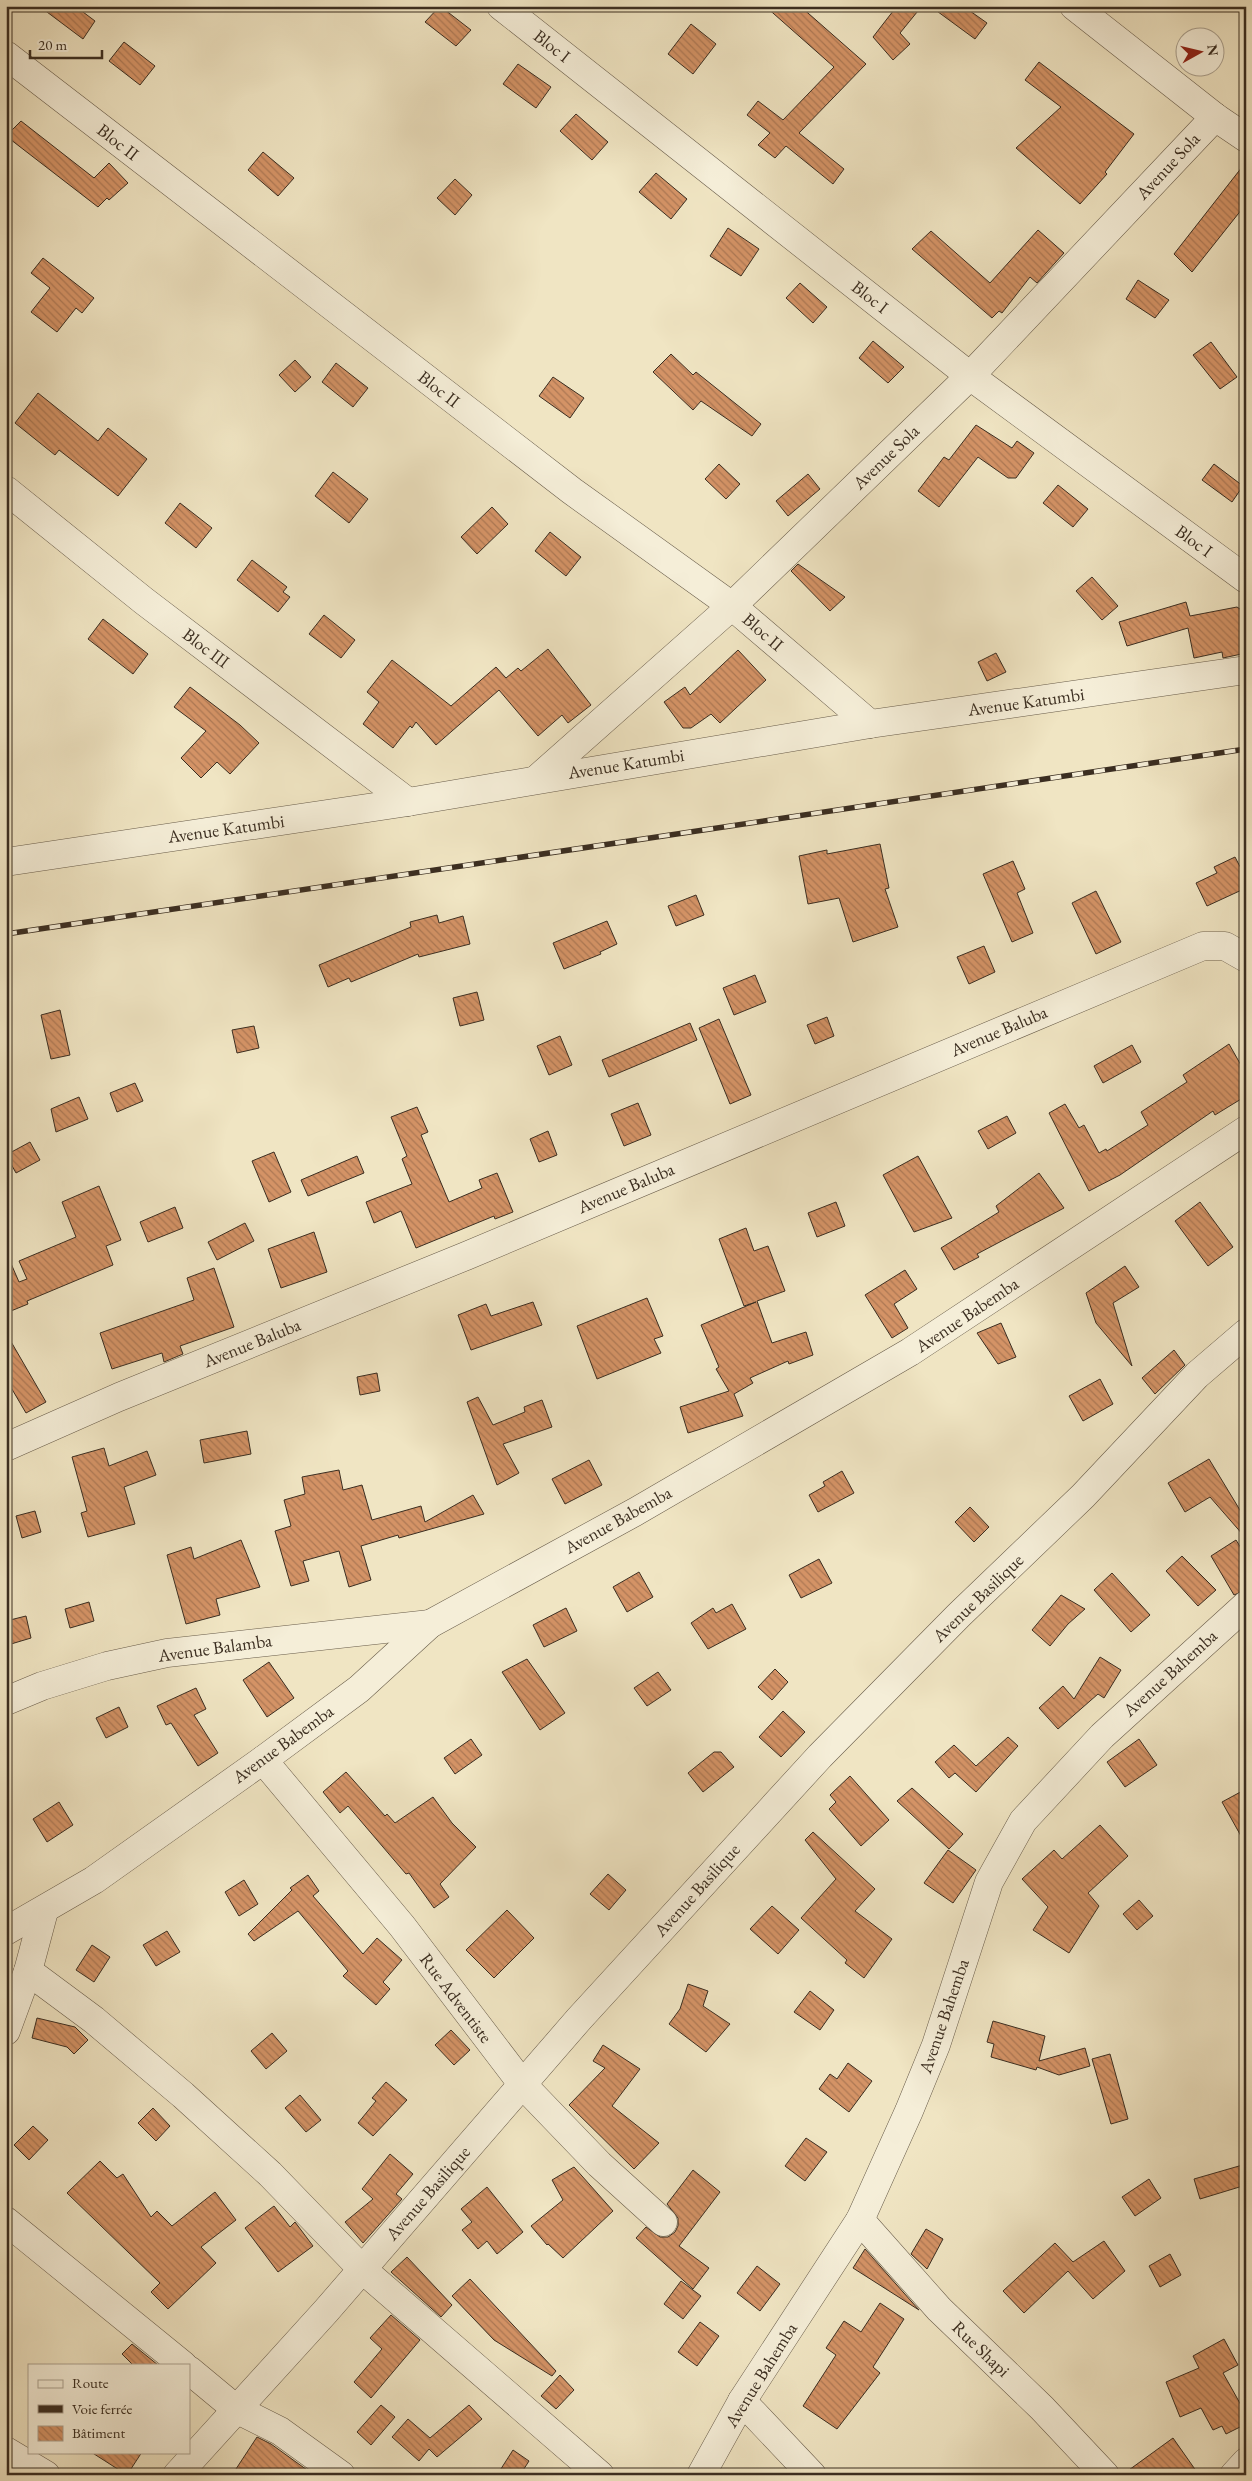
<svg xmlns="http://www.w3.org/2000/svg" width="1252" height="2481" font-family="'EB Garamond',serif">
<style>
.building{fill:url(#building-back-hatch);stroke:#3b2e21}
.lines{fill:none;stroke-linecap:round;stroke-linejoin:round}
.minor-casing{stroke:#685c4a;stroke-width:29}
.minor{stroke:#f5eed8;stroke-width:28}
.rail-casing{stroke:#3b2e21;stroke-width:5.5}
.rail{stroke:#f5eed8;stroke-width:4;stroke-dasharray:11;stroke-linecap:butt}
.labels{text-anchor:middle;stroke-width:4;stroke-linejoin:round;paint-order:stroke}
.street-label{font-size:18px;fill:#3b2e21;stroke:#f5eed8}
</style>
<defs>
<pattern id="building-back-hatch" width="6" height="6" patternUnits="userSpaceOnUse" patternTransform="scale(1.25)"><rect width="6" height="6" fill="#d49366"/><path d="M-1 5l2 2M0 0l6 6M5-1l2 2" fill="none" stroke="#ad7854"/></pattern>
</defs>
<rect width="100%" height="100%" fill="#f0e5c3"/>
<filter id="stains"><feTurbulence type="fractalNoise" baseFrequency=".004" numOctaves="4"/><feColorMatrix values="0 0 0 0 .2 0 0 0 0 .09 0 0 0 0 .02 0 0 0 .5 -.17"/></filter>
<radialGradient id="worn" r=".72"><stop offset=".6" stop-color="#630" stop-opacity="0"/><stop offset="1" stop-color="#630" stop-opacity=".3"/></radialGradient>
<!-- building -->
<g class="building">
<polygon points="39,6 75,6 95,21 83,39"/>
<polygon points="440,6 471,30 456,46 425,22"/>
<polygon points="765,6 800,6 866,64 799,133 844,169 833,184 786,146 775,158 758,145 770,133 747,115 758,101 783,120 834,67"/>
<polygon points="897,6 922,6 900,33 910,44 893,60 873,37"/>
<polygon points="930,6 963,6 987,23 975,39"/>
<polygon points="691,24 716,44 693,74 668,54"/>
<polygon points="124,42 155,66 140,85 109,61"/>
<polygon points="1039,62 1134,134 1105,172 1107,174 1080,204 1016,148 1061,107 1025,80"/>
<polygon points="518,64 551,87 536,108 503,84"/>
<polygon points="576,114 608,142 592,160 560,131"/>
<polygon points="21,121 94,178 109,163 128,183 109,200 107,198 98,207 6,136"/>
<polygon points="263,152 294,178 278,196 248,170"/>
<polygon points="1246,162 1246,204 1192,272 1174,254"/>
<polygon points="656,173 687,199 671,219 639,192"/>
<polygon points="455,179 472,195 455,215 437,198"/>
<polygon points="728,228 759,249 741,276 710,256"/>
<polygon points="1038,230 1064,253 1037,283 1030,277 1002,313 999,311 992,318 912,249 931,231 990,283"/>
<polygon points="43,258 94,298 82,313 76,308 57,332 31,312 50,288 31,273"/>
<polygon points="1138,280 1169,300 1155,318 1126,299"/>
<polygon points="800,283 827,307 813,323 786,298"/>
<polygon points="873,341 904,367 888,383 859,358"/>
<polygon points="1211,342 1237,377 1220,389 1193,355"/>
<polygon points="671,354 693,375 696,372 761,424 752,436 701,401 693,410 653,372"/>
<polygon points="295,360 311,377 295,392 279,375"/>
<polygon points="336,363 368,388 353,407 322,382"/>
<polygon points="553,377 584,398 570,418 539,396"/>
<polygon points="38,393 98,441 108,428 147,459 118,496 59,450 55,455 15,423"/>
<polygon points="976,425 1012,448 1017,441 1034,453 1016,478 1008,478 978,457 939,507 918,491 944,457 949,460"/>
<polygon points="719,464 740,484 726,499 705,479"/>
<polygon points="1214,464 1243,486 1232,502 1202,480"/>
<polygon points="333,472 368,499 349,523 315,496"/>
<polygon points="808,474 820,489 788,516 776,501"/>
<polygon points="1058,485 1088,509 1073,527 1043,503"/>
<polygon points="180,503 212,528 196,548 165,523"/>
<polygon points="492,507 508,524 477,554 461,537"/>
<polygon points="550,532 581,557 566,576 535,551"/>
<polygon points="252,560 287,587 283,592 290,597 278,612 237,580"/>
<polygon points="798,564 845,597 830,611 791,571"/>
<polygon points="1092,577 1118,606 1102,620 1076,591"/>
<polygon points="1186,602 1190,616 1237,607 1246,613 1246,653 1223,658 1222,652 1194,658 1188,628 1127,646 1119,622"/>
<polygon points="324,615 355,640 341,658 309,634"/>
<polygon points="103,619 148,654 133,674 88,639"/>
<polygon points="548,649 591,705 568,723 562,715 538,736 499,690 436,745 416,722 412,728 410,726 393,748 363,724 379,702 367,692 392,660 451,706 496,667 506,678 518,668 521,671"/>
<polygon points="738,650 766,680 720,723 711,714 691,728 683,728 664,702 685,687 690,695"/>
<polygon points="996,653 1006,672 987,681 978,662"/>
<polygon points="190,687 240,725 259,743 230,774 217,762 201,778 181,758 206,731 174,707"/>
<polygon points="880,844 889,888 885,889 898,927 853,942 839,898 808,904 799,856 827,850 827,854"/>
<polygon points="1235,857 1246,878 1246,888 1207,906 1196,883 1217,873 1214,867"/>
<polygon points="1013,861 1025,889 1017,893 1033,933 1012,942 983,874"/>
<polygon points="1096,891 1121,942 1096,954 1072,903"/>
<polygon points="696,895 704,915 676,926 668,906"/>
<polygon points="437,915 439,923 463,916 470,944 419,957 418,954 351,982 349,978 328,987 319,965 411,927 410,922"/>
<polygon points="607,921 617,944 600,952 601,954 564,969 553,943"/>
<polygon points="984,946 995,972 969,984 957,957"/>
<polygon points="755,975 766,1002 734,1015 723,988"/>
<polygon points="477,992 484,1020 460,1026 453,998"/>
<polygon points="60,1010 70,1055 51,1059 41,1015"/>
<polygon points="827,1017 834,1036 815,1044 807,1025"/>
<polygon points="719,1019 751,1095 730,1104 699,1028"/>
<polygon points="690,1023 697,1040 609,1077 602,1060"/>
<polygon points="254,1026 259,1048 237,1053 232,1030"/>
<polygon points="560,1036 572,1065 549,1075 537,1046"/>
<polygon points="1229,1044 1246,1074 1246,1096 1215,1115 1213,1111 1120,1175 1089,1191 1049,1113 1065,1104 1079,1128 1084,1125 1099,1153 1106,1149 1107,1151 1148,1125 1141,1112 1187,1082 1183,1075"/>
<polygon points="1132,1045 1141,1062 1103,1083 1094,1066"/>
<polygon points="135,1083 143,1101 117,1112 110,1093"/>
<polygon points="79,1097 88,1119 56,1132 51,1109"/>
<polygon points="638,1103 651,1135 624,1146 611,1114"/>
<polygon points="417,1107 428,1132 421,1135 449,1202 482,1188 479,1180 497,1173 513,1212 495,1219 494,1216 416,1248 401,1211 374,1223 366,1202 412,1184 402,1159 407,1156 391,1117"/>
<polygon points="1007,1116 1016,1133 988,1149 978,1131"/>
<polygon points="548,1131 557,1155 539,1162 530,1139"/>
<polygon points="30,1142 40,1160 16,1173 6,1155"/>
<polygon points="274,1152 291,1192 269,1202 252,1161"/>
<polygon points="357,1156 364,1173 308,1196 301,1180"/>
<polygon points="918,1156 952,1218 914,1232 883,1175"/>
<polygon points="1039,1173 1064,1208 977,1254 979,1257 954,1270 941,1248 999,1212 996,1206"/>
<polygon points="99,1186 121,1240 106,1246 113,1265 27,1301 28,1304 6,1313 6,1252 19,1282 27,1279 19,1261 76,1237 62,1202"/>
<polygon points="836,1202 845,1226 817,1237 808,1213"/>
<polygon points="1200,1202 1233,1247 1208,1266 1175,1221"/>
<polygon points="175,1207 183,1228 148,1242 140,1222"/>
<polygon points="245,1223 254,1241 217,1260 208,1242"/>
<polygon points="746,1228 754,1251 768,1246 785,1291 757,1301 772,1343 806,1332 813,1355 789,1364 788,1361 750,1378 753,1383 734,1394 743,1416 688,1433 680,1407 729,1391 716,1369 719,1367 701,1325 756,1302 744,1306 719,1239"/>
<polygon points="314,1232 327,1272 281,1288 268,1249"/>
<polygon points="1125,1266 1139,1287 1113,1303 1132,1366 1096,1323 1086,1293"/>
<polygon points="214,1268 234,1327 180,1346 183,1354 164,1362 162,1353 112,1369 100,1333 194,1300 187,1278"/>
<polygon points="905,1270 917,1289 894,1304 908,1328 892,1338 865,1295"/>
<polygon points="647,1298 663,1336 654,1339 661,1353 597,1379 577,1326"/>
<polygon points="533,1302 542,1325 471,1350 458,1315 486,1304 491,1316"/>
<polygon points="1001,1323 1016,1357 998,1364 977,1333"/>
<polygon points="6,1333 46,1402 26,1413 6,1379"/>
<polygon points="1174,1350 1185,1365 1155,1394 1142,1378"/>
<polygon points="377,1373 380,1391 360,1395 357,1377"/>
<polygon points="1100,1379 1113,1404 1083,1421 1069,1396"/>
<polygon points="478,1397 493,1425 525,1412 524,1407 542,1400 552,1427 503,1444 519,1473 497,1485 467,1402"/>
<polygon points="247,1431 251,1454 204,1463 200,1440"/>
<polygon points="104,1448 109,1466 147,1451 156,1475 124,1487 135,1524 88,1537 81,1513 87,1511 72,1457"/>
<polygon points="1209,1459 1246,1520 1244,1536 1210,1497 1185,1512 1168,1483"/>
<polygon points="589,1460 602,1485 565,1504 552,1479"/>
<polygon points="339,1470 343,1490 362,1485 372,1520 421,1506 425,1522 473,1495 484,1514 399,1538 398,1535 361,1546 371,1580 349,1587 339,1551 303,1561 309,1581 291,1586 275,1531 291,1526 284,1500 305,1494 302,1477"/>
<polygon points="842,1471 854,1493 818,1512 809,1495 825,1486 823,1482"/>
<polygon points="970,1507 989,1527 974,1542 955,1522"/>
<polygon points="35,1511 41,1532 22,1538 16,1516"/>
<polygon points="241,1540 260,1587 216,1599 220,1615 186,1624 167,1555 191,1547 194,1559"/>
<polygon points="1236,1540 1246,1556 1246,1590 1234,1595 1211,1556"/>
<polygon points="1182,1556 1216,1590 1198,1606 1166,1571"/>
<polygon points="819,1559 832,1583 801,1598 789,1575"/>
<polygon points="639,1572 653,1597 627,1612 613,1587"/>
<polygon points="1112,1573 1150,1615 1131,1632 1094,1590"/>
<polygon points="1061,1595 1085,1609 1068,1624 1050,1646 1032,1630"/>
<polygon points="89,1602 94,1621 70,1628 65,1609"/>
<polygon points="732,1604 746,1629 708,1649 691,1623 713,1608 716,1613"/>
<polygon points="566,1608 577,1631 544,1647 533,1625"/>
<polygon points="26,1616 31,1638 11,1644 6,1621"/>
<polygon points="1100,1657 1121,1670 1104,1698 1098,1694 1058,1729 1039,1708 1063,1686 1074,1699"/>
<polygon points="527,1659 565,1713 540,1730 502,1672"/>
<polygon points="269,1662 294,1698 267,1717 243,1680"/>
<polygon points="775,1669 788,1682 772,1700 758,1687"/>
<polygon points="658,1672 671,1690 647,1706 634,1688"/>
<polygon points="196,1688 206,1709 194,1715 218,1753 198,1766 171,1723 166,1725 157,1706"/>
<polygon points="119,1707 128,1727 106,1738 96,1718"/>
<polygon points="783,1711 805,1732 781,1757 759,1737"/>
<polygon points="1008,1737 1018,1746 976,1792 955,1773 949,1778 935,1762 954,1745 976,1766"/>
<polygon points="471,1739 482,1755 455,1774 444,1758"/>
<polygon points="1139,1739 1157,1765 1125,1787 1107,1762"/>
<polygon points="714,1752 721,1752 734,1767 703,1792 688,1773"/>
<polygon points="346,1772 385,1816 387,1814 395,1823 433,1797 452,1823 476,1847 440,1884 449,1897 434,1908 409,1873 406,1874 348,1806 340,1813 323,1792"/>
<polygon points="850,1776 889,1820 861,1846 829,1809 836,1802 830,1795"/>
<polygon points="912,1788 963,1834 949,1849 897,1801"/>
<polygon points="1246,1789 1246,1845 1222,1802"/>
<polygon points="59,1802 73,1825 47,1842 33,1819"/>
<polygon points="1100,1825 1128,1856 1088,1893 1099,1906 1069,1953 1033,1930 1048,1907 1022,1879 1054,1850 1062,1859"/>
<polygon points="813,1832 875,1889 855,1911 892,1939 864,1978 845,1963 847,1960 801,1918 836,1879 805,1840"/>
<polygon points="948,1850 976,1870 953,1903 924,1883"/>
<polygon points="608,1874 626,1890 609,1910 590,1894"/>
<polygon points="308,1875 319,1891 313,1896 363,1954 377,1938 402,1960 383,1982 390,1989 376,2005 343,1976 348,1971 298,1911 254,1941 248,1934 292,1890 290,1888"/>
<polygon points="244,1880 258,1904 239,1916 225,1892"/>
<polygon points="1139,1900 1153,1916 1137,1930 1123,1914"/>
<polygon points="772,1906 799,1930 778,1954 750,1929"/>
<polygon points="507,1910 534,1938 494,1978 466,1950"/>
<polygon points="167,1931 180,1952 156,1966 143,1945"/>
<polygon points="92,1945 110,1957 94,1982 76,1970"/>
<polygon points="688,1984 708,1991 703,2006 730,2024 706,2052 669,2024 680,2009"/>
<polygon points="810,1991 834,2010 820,2030 794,2012"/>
<polygon points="37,2018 75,2027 88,2040 74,2054 67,2047 32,2038"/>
<polygon points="993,2021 1045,2036 1039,2061 1085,2048 1090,2066 1059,2075 1037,2067 1036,2070 991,2057 994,2044 987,2042"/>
<polygon points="451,2030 470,2050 454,2065 435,2045"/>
<polygon points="272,2033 287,2051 266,2069 251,2051"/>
<polygon points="603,2045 640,2069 612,2106 659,2143 634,2169 569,2105 605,2068 593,2061"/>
<polygon points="1110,2054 1128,2119 1111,2124 1092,2059"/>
<polygon points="848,2063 872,2081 849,2112 819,2089 830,2074 837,2079"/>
<polygon points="386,2082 407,2100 373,2136 358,2123 376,2101 372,2098"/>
<polygon points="300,2095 321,2120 306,2132 285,2108"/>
<polygon points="153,2108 170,2126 156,2141 138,2123"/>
<polygon points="33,2126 48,2140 29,2160 14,2145"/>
<polygon points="806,2138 827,2152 805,2181 785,2166"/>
<polygon points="390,2154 413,2174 396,2194 402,2199 363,2243 345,2222 373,2199 362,2189"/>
<polygon points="100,2161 117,2178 123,2174 151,2217 157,2211 172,2226 215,2192 236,2220 201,2247 216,2263 168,2309 151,2292 160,2283 67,2193"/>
<polygon points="1246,2164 1246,2185 1200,2199 1194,2179"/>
<polygon points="574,2167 613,2211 563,2258 548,2244 547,2245 531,2226 563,2200 552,2180"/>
<polygon points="693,2170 720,2192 679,2246 709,2268 693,2289 636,2238 646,2227 660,2237 668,2237 675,2232 678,2226 678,2218 667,2204"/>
<polygon points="1149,2179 1161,2198 1135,2216 1122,2197"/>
<polygon points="487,2187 523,2232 497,2254 487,2241 478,2249 462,2230 472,2222 461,2209"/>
<polygon points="274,2206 290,2227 295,2222 313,2246 278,2272 245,2228"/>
<polygon points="926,2229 943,2239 927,2269 911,2254"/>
<polygon points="1104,2241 1125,2271 1093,2299 1068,2271 1024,2313 1003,2291 1055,2243 1073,2262"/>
<polygon points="865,2249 919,2310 853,2268"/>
<polygon points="1170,2254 1181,2275 1160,2287 1149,2266"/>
<polygon points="407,2257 452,2305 441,2317 391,2272"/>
<polygon points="757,2266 780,2284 760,2311 737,2293"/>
<polygon points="470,2279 556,2371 552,2376 494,2340 452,2296"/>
<polygon points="681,2281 701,2296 683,2319 664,2304"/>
<polygon points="880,2303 904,2319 873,2367 880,2373 837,2429 803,2406 836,2355 826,2348 844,2321 861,2332"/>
<polygon points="391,2315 420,2340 371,2398 354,2382 382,2349 370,2338"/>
<polygon points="700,2322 719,2336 697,2366 678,2352"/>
<polygon points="1224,2339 1238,2365 1223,2373 1246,2414 1246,2424 1226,2434 1222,2426 1213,2430 1201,2408 1180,2417 1166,2382 1199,2368 1193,2356"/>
<polygon points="132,2344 158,2365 133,2365 122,2354"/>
<polygon points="560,2375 574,2390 556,2409 541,2396"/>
<polygon points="381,2405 395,2417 371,2445 357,2432"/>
<polygon points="469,2405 482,2419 437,2457 429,2449 419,2461 392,2437 408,2419 430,2438"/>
<polygon points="257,2437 271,2444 314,2475 232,2475"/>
<polygon points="1173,2438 1199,2475 1122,2475"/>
<polygon points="513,2450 529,2461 520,2475 497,2475"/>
<polygon points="91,2452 142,2452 127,2475"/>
</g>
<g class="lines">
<defs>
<g id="minor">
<polyline points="501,6 970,376 1246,579"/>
<polyline points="1074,6 1215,117 1246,138"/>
<polyline points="6,55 572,491 732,606 870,724"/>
<polyline points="6,490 144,601 408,802"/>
<polyline points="538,778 732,606 970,376 1215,117"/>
<polyline points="6,862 408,802 870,724 1246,670"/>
<polyline points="6,1447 119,1397 466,1256 1203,946 1225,946 1246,958"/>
<polyline points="6,1701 42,1686 107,1666 167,1653 430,1624"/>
<polyline points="263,1760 402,1926 523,2085 599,2164 663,2222"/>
<polyline points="6,1931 94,1880 263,1760 359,1689 430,1624 635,1512 910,1352 1246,1130"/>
<polyline points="28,1971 94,2020 183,2095 270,2174 362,2269 600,2475"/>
<polyline points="6,2031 28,1971 44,1911"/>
<polyline points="860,2220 939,2309 1042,2408 1105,2475"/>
<polyline points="6,2221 183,2365"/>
<polyline points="189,2370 236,2409 280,2431 341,2475"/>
<polyline points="742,2401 812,2475"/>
<polyline points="6,2451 46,2475"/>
<polyline points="177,2475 326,2311 579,2019 820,1756 959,1615 1083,1496 1197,1375 1246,1333"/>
<polyline points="701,2475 742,2401 860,2220 909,2111 936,2045 989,1882 1023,1821 1102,1736 1246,1605"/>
<polyline points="1234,2475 1246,2462"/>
</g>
</defs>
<!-- minor casing -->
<use href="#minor" class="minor-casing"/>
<!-- minor -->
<use href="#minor" class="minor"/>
<defs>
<polyline id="rail" points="6,934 1246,749"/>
</defs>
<!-- rail casing -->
<use href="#rail" class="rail-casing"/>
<!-- rail -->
<use href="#rail" class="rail"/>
</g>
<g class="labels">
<!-- street labels -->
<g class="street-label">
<text transform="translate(552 46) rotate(38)" y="6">Bloc I</text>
<text transform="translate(118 142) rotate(38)" y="6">Bloc II</text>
<text transform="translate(1168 166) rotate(-47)" y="6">Avenue Sola</text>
<text transform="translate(870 297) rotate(38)" y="6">Bloc I</text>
<text transform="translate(439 389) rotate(38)" y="6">Bloc II</text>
<text transform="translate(886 457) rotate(-44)" y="6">Avenue Sola</text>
<text transform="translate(1194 541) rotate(36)" y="6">Bloc I</text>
<text transform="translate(763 632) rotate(41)" y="6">Bloc II</text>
<text transform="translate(206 648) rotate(37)" y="6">Bloc III</text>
<text transform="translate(1026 702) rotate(-8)" y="6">Avenue Katumbi</text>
<text transform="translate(626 764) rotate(-9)" y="6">Avenue Katumbi</text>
<text transform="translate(226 829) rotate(-8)" y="6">Avenue Katumbi</text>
<text transform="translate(999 1031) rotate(-23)" y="6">Avenue Baluba</text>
<text transform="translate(626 1188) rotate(-23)" y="6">Avenue Baluba</text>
<text transform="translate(967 1315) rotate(-34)" y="6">Avenue Babemba</text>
<text transform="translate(252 1343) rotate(-22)" y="6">Avenue Baluba</text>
<text transform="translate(618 1520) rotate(-29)" y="6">Avenue Babemba</text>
<text transform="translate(978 1598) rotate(-44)" y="6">Avenue Basilique</text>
<text transform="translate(215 1648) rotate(-8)" y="6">Avenue Balamba</text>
<text transform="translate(1170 1673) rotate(-42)" y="6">Avenue Bahemba</text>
<text transform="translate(283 1744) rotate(-36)" y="6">Avenue Babemba</text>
<text transform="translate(697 1890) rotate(-48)" y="6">Avenue Basilique</text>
<text transform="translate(456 1998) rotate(53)" y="6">Rue Adventiste</text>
<text transform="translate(944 2016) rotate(-71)" y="6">Avenue Bahemba</text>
<text transform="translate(428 2193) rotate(-49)" y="6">Avenue Basilique</text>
<text transform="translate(981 2349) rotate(44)" y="6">Rue Shapi</text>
<text transform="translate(761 2375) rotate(-58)" y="6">Avenue Bahemba</text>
</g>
</g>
<!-- margin -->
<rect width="1252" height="2481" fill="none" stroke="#f0e5c3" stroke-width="25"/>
<rect x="8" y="8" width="1237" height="2466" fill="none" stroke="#3b2e21" stroke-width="2.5"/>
<rect x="12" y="12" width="1227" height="2456" fill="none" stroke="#3b2e21"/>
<!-- legend -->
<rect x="28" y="2364" width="162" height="90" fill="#f5eed8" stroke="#aba18f"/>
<rect x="38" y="2380" width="25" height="8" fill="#f5eed8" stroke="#aba18f"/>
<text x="72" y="2388" font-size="15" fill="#3b2e21">Route</text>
<rect x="38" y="2405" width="25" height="8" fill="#3b2e21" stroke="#aba18f"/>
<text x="72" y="2414" font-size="15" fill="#3b2e21">Voie ferrée</text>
<rect x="38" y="2426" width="25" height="15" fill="url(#building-back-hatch)" stroke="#aba18f"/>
<text x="72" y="2438" font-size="15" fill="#3b2e21">Bâtiment</text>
<!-- north arrow -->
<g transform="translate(1200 52) rotate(82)"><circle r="24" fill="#f5eed8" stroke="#aba18f"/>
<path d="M0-4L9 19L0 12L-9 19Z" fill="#8f2418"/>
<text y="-8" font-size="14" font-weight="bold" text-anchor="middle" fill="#3b2e21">N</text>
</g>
<!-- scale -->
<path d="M30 50v8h72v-8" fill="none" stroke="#3b2e21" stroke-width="2.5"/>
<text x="38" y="50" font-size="15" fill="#3b2e21" stroke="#f5eed8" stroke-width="4" paint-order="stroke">20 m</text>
<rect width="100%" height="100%" filter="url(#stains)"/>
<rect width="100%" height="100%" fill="url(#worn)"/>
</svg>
